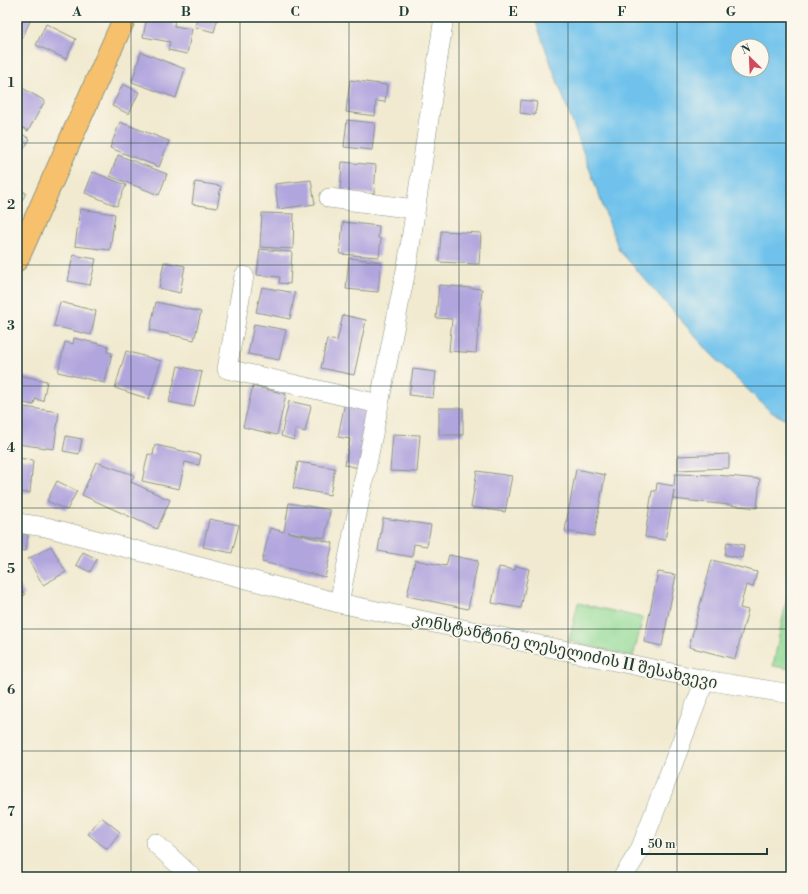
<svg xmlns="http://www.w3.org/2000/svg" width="808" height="894" font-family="'Libre Bodoni','Noto Serif Georgian',serif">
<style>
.green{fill:#91d994;stroke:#588b64}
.water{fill:#70c2ec;stroke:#488090;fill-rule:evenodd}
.building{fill:#b1a5de}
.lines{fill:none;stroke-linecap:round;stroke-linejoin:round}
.minor-casing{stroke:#889482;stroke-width:20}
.major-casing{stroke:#889482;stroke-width:24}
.minor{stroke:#fff;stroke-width:19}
.major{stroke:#f7c06c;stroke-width:22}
.grid{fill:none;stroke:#1f3d34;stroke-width:1;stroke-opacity:0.55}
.labels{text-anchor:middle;stroke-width:3;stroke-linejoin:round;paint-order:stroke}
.street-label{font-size:16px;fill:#1f3d34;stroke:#fbf7ec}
.neatline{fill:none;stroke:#1f3d34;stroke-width:1.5}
.grid-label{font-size:13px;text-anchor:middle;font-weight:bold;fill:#1f3d34}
</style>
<rect width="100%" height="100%" fill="#fbf7ec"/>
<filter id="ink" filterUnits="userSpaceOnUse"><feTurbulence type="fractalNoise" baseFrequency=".025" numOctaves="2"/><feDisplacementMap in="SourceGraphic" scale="8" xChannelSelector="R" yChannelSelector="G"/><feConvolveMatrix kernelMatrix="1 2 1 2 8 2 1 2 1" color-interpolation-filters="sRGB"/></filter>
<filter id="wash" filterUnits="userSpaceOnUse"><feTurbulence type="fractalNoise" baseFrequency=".012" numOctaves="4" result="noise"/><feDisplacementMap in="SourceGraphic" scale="16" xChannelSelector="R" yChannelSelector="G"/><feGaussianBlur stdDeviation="0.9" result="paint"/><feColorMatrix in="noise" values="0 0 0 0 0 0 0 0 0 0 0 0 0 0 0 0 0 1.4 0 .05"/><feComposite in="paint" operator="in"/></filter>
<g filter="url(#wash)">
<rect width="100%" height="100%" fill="#f1ead0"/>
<!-- green -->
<g class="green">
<polygon points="791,577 791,669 773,666"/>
<polygon points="578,603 643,618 633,657 569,641"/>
</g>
<!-- water -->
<path class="water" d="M534 17H791V422L771 412 711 354 619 250ZM738 46H762V70H738Z"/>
<g id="blocks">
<!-- building -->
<g class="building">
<polygon points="17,17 31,19 17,49"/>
<polygon points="147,17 175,17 174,26 192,29 187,54 168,50 170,42 143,37"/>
<polygon points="197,17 218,17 214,32 195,27"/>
<polygon points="46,24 76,39 66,59 36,45"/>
<polygon points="141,52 185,69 176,98 132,82"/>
<polygon points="350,80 387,85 385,102 376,101 375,116 346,112"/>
<polygon points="123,84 139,92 129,114 112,106"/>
<polygon points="17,85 45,101 28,131 17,124"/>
<polygon points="521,100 537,102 535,115 520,113"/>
<polygon points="347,120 375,123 372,150 344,147"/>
<polygon points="120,122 169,141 159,167 110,148"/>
<polygon points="17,131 30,139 17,160"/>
<polygon points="118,155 167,174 159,195 110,176"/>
<polygon points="342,162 376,165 374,194 340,192"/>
<polygon points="93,172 126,185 117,206 85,193"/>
<polygon points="311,180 315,204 278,209 275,184"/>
<polygon points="195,182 221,186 217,208 192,204"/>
<polygon points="17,188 26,193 17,210"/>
<polygon points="80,209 115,214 110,250 75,246"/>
<polygon points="262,213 294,214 293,249 260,247"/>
<polygon points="343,222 379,226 378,238 381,239 379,257 340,254"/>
<polygon points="441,231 481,233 479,264 439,262"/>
<polygon points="260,249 292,252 290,284 279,283 280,277 257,275"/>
<polygon points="73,255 96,259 90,285 68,281"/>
<polygon points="349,258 381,262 378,292 346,289"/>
<polygon points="164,262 185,266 180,293 159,288"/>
<polygon points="439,285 482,289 476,353 449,351 452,319 436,318"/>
<polygon points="262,287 295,293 290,319 256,312"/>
<polygon points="60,302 96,311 91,335 54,326"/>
<polygon points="156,302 201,312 194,340 150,330"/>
<polygon points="343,315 366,320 354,375 321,368 327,339 337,341"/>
<polygon points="254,324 286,330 279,360 248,354"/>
<polygon points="74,338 108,346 107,352 112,353 105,383 58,372 65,342 73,344"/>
<polygon points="126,351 161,361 149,399 115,388"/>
<polygon points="178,366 202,372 194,407 169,402"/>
<polygon points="413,369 436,372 433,398 409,395"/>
<polygon points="17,375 47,381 43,401 35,399 34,405 17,402"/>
<polygon points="253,386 286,394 277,435 243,427"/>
<polygon points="289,401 311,406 305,432 296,429 294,440 281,436"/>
<polygon points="345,402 376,409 364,469 345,465 350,439 338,437"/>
<polygon points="17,406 59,412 54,449 17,444"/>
<rect x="439" y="408" width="24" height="27"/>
<polygon points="393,434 420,435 417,472 390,471"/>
<polygon points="66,436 82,439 79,454 63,451"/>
<polygon points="155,445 201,455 199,465 185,462 179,489 142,481 148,454 153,455"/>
<polygon points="729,454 729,468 678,470 678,456"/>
<polygon points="17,458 33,460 30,493 17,492"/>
<polygon points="96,462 134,475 131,482 170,500 157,529 82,495"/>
<polygon points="298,462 335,468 330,495 293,488"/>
<polygon points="576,469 605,475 594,536 565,531"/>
<polygon points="477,471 512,476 505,512 471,507"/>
<polygon points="675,474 716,475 760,479 757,508 673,499 674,490 665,540 645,537 652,491 656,491 657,483 674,486"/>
<polygon points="57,481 77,491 67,510 47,501"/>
<polygon points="289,503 330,510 325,538 288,532 333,543 325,577 262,562 270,528 284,532"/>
<polygon points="383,518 431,525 427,546 414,544 412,557 378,551"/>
<polygon points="209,519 239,525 232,553 203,547"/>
<polygon points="17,533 28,535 26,551 17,550"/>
<polygon points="727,542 744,545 742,558 725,555"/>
<polygon points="51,546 66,572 43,585 28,559"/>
<polygon points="83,552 97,559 90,572 76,565"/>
<polygon points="449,555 478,561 468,609 407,596 415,560 446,566"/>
<polygon points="712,560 757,572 753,587 746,585 740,608 748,610 735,659 689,647"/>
<polygon points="516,566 529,569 521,608 492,603 499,567 515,570"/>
<polygon points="658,572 676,575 662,646 644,642"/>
<polygon points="17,581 25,595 17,600"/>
<polygon points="101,817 120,832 107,849 88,834"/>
</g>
</g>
</g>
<g filter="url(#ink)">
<use href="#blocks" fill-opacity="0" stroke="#889482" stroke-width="1"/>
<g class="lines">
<defs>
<g id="minor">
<polyline points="329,198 415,209"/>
<polyline points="244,276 227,369 379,404"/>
<polyline points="17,523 46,527 339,603 705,680 791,694"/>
<polyline points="339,603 408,260 444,17"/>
<polyline points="155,843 192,877"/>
<polyline points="623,877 640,850 705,680"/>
</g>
<polyline id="major" points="17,260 125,17"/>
</defs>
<!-- minor casing -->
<use href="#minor" class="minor-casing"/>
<!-- major casing -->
<use href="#major" class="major-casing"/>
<!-- minor -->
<use href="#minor" class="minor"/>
<!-- major -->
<use href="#major" class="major"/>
</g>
</g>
<!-- grid -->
<path class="grid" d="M131 17V877M240 17V877M349 17V877M459 17V877M568 17V877M677 17V877M17 143H791M17 265H791M17 386H791M17 508H791M17 629H791M17 751H791"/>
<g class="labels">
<!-- street labels -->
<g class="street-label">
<text transform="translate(565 650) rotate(12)" y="6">კონსტანტინე ლესელიძის II შესახვევი</text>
</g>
</g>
<!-- margin -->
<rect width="808" height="894" fill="none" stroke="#fbf7ec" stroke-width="44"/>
<!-- north arrow -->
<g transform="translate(750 58) rotate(336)"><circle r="19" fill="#fbf7ec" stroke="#a3ada2"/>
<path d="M0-3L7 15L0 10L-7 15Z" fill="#d1495b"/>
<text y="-6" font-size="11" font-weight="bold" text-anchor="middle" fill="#1f3d34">N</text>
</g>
<!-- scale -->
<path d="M642 848v6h125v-6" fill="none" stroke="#1f3d34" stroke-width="2"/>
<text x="648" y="848" font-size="12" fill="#1f3d34" stroke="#fbf7ec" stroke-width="3" paint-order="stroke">50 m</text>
<rect x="22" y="22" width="764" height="850" class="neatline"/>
<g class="grid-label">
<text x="77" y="16">A</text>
<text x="186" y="16">B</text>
<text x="295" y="16">C</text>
<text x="404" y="16">D</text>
<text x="513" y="16">E</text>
<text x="622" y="16">F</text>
<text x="731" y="16">G</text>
<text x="11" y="87">1</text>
<text x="11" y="209">2</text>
<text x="11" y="330">3</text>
<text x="11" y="452">4</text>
<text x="11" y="573">5</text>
<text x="11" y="694">6</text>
<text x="11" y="816">7</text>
</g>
</svg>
